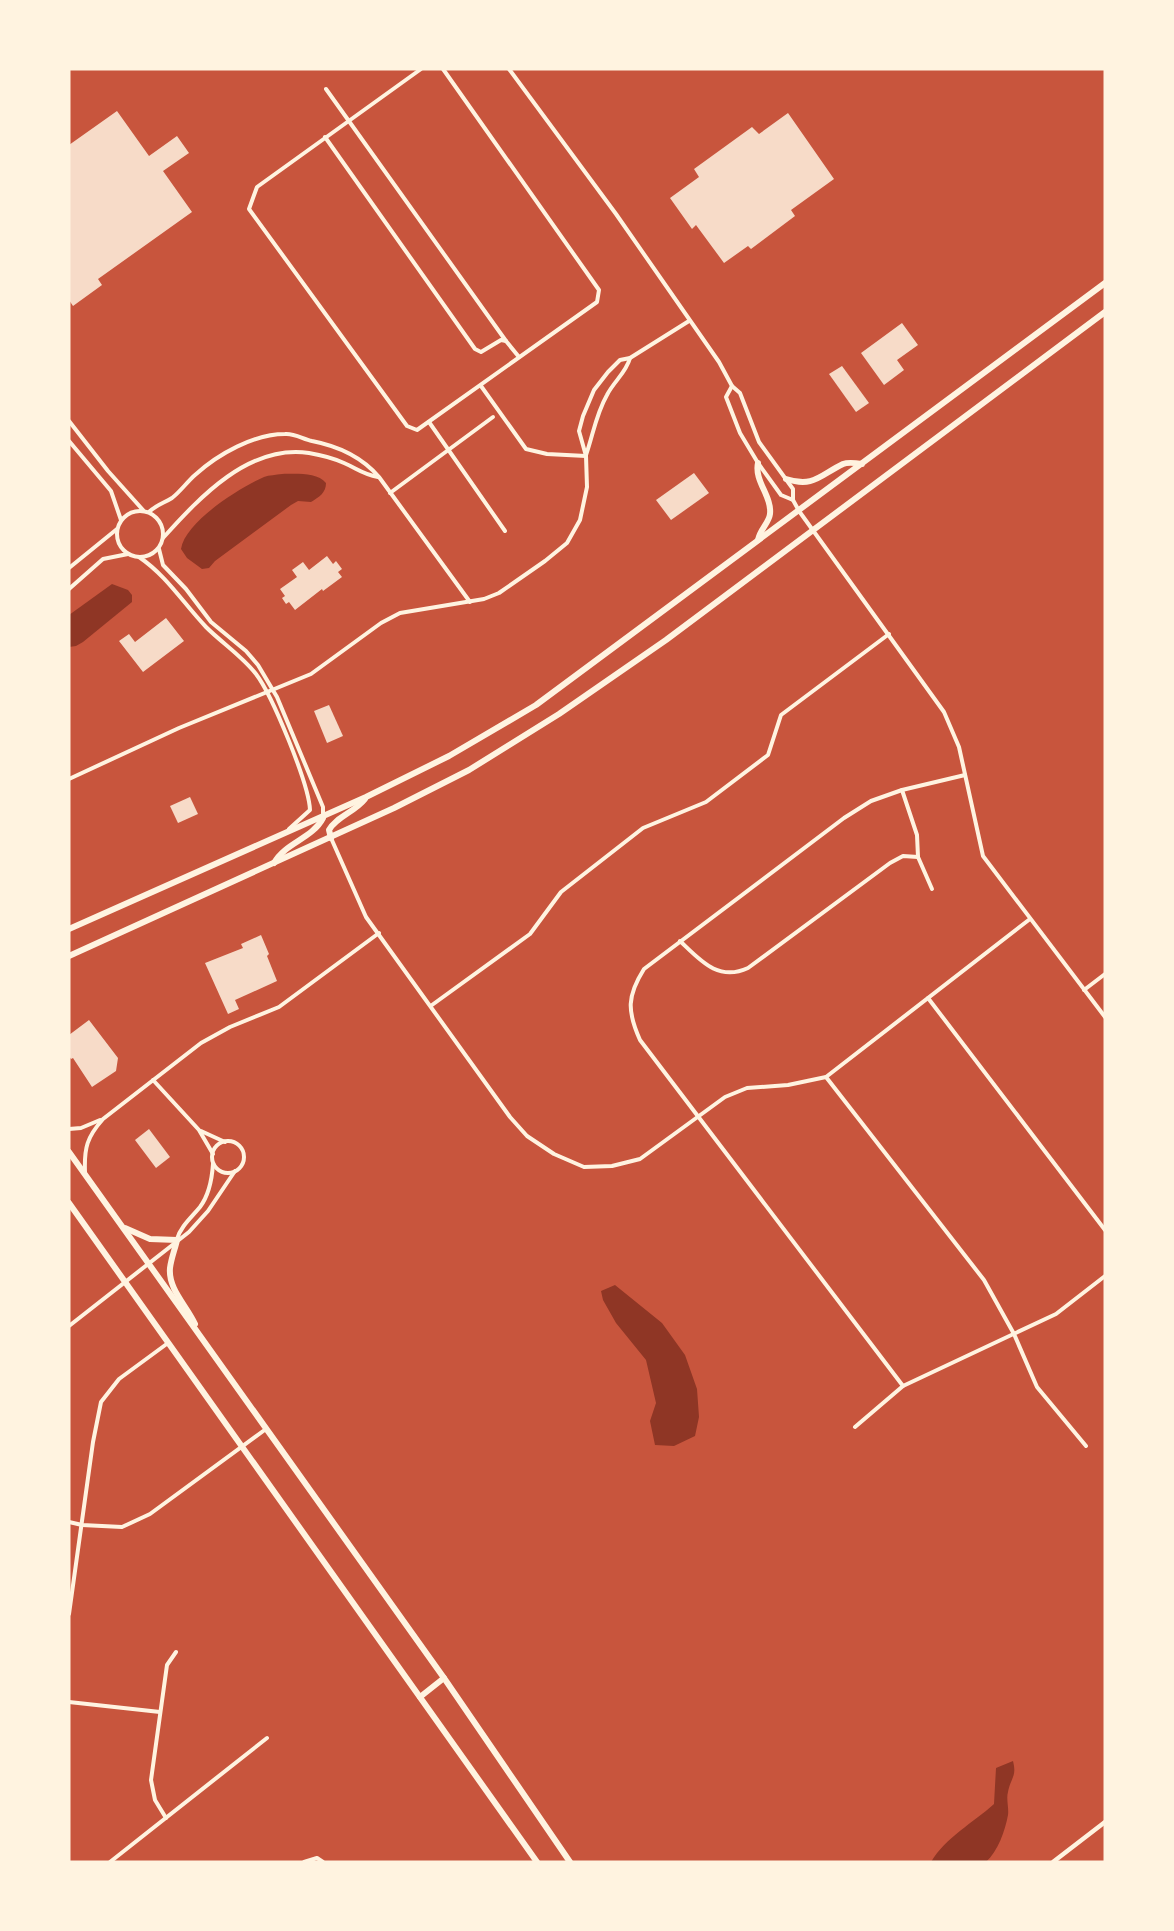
<svg xmlns="http://www.w3.org/2000/svg" width="1174" height="1931" font-family="Manrope,sans-serif">
<style>
.water{fill:#8f3625}
.building{fill:#f7dbc8}
.lines{fill:none;stroke-linecap:round;stroke-linejoin:round}
.minor{stroke:#fff3e0;stroke-width:4}
.tertiary{stroke:#fff3e0;stroke-width:4.5}
.primary{stroke:#fff3e0;stroke-width:6}
</style>
<rect width="100%" height="100%" fill="#c8553d"/>
<!-- water -->
<g class="water">
<path d="M282 474C295 474 317 472 326 483 326 493 319 497 311 502L298 501 291 505 215 561 209 568 202 569 187 558 181 549C185 522 239 488 264 477 269 475 276 475 282 474Z"/>
<polygon points="112,584 128,590 132,595 132,602 83,642 76,646 69,647 69,615"/>
<polygon points="615,1285 662,1323 685,1355 697,1389 699,1417 695,1436 674,1446 655,1445 650,1421 656,1403 646,1360 616,1323 603,1300 601,1291"/>
<path d="M1013 1761C1017 1777 1011 1777 1008 1792 1006 1799 1009 1808 1008 1815 1005 1831 998 1851 986 1862H931C946 1837 973 1823 994 1804L996 1768Z"/>
</g>
<!-- building -->
<g class="building">
<polygon points="117,111 149,156 177,136 189,153 163,171 192,212 98,279 102,285 73,306 69,300 69,145"/>
<polygon points="788,113 834,179 791,210 795,216 751,249 748,246 724,263 696,225 692,229 670,198 699,177 694,169 752,127 759,134"/>
<polygon points="902,323 918,345 897,360 904,370 884,385 861,353"/>
<polygon points="842,366 869,403 856,412 829,374"/>
<polygon points="694,473 709,493 671,520 656,500"/>
<polygon points="327,556 333,564 336,561 342,569 338,572 342,577 323,591 322,589 295,610 289,602 286,604 282,598 285,596 280,589 297,577 292,570 303,562 309,570"/>
<polygon points="166,618 184,641 143,672 119,641 129,634 135,642"/>
<polygon points="329,705 343,736 327,743 314,711"/>
<polygon points="190,797 198,814 178,823 170,806"/>
<polygon points="261,935 269,954 267,956 277,981 235,1000 239,1009 228,1014 205,963 243,948 241,944"/>
<polygon points="89,1020 118,1058 116,1071 92,1087 73,1058 71,1059 69,1056 69,1035"/>
<polygon points="149,1129 170,1157 156,1168 135,1140"/>
</g>
<g class="lines">
<!-- minor -->
<g class="minor">
<polyline points="421,69 257,187 249,209 407,426 417,430 597,302 599,290 443,69"/>
<polyline points="509,69 616,214 719,362 732,386 740,393 759,442 793,489 793,500 799,511 944,712 959,747 983,856 1105,1017"/>
<polyline points="326,89 506,341"/>
<polyline points="325,137 475,349 481,352 501,340 506,341 519,357"/>
<polyline points="481,386 526,449 547,454 586,456"/>
<polyline points="732,386 726,397 740,433 758,463 781,495 793,500"/>
<polyline points="69,421 108,471 143,510"/>
<polyline points="429,422 505,531"/>
<polyline points="69,441 111,491 121,520"/>
<path d="M586 455C593 435 596 414 607 395 614 381 626 373 630 358"/>
<polyline points="390,493 493,417"/>
<circle cx="140" cy="534" r="23"/>
<path d="M149 512C156 505 164 503 172 498 180 492 187 482 195 475 218 454 254 434 285 434 294 433 303 439 312 441 338 446 361 456 379 477L470 602"/>
<path d="M163 538C200 497 249 444 309 453 321 455 333 458 344 463 358 469 362 474 378 477"/>
<polyline points="159,549 163,565 186,589 211,622 246,651 258,665 277,697 323,807 323,817"/>
<path d="M139 557C167 576 183 603 206 627 222 643 242 656 256 674 272 695 309 784 310 810L289 829"/>
<polyline points="69,568 117,529"/>
<polyline points="69,589 103,559 128,554"/>
<polyline points="69,779 179,728 311,674 381,623 400,613 484,599 499,593 545,561 567,543 580,520 587,487 586,456 579,431 583,416 594,390 608,372 620,360 630,358 689,321"/>
<polyline points="902,790 917,835 918,857 932,889"/>
<polyline points="331,838 366,917 510,1117 527,1136 554,1154 584,1167 612,1166 640,1159 725,1097 747,1088 788,1085 826,1077 1030,919"/>
<path d="M680 941C700 960 718 982 748 968L890 863 903 856 918 857"/>
<polyline points="1084,990 1105,974"/>
<polyline points="928,998 1105,1230"/>
<polyline points="432,1005 530,934 561,892 643,828 706,802 768,755 781,715 889,634"/>
<polyline points="826,1077 984,1280 1014,1334 1037,1387 1086,1446"/>
<polyline points="153,1080 199,1130 213,1154"/>
<polyline points="69,1129 81,1128 100,1120"/>
<polyline points="201,1131 225,1142"/>
<circle cx="228" cy="1157" r="16"/>
<path d="M85 1172C84 1148 87 1137 103 1119L201 1043 230 1027 279 1007 379 933"/>
<path d="M177 1239C181 1226 191 1218 200 1207 209 1195 212 1179 213 1164"/>
<polyline points="69,1326 189,1232 208,1211 235,1171"/>
<path d="M903 1386 640 1040C627 1011 627 996 644 969L844 818 871 801 902 790 965 775"/>
<polyline points="855,1427 903,1386 1056,1314 1105,1276"/>
<polyline points="69,1522 82,1525 122,1527 150,1514 266,1429"/>
<polyline points="69,1614 93,1442 101,1402 119,1379 168,1343"/>
<polyline points="69,1702 160,1712"/>
<polyline points="166,1818 155,1800 151,1780 167,1665 176,1652"/>
<polyline points="110,1862 267,1738"/>
<polyline points="304,1862 317,1858 323,1862"/>
</g>
<!-- tertiary -->
<polyline class="tertiary" points="1053,1862 1105,1822"/>
<!-- primary -->
<g class="primary">
<path d="M758 463C754 481 772 496 770 514 769 523 760 529 758 540"/>
<path d="M786 479C814 488 820 475 843 464 848 462 856 463 862 464"/>
<path d="M331 838 329 830C336 817 355 812 365 799"/>
<path d="M274 863C286 842 312 839 323 818"/>
<polyline points="69,929 366,797 449,756 536,705 1105,283"/>
<polyline points="69,956 394,808 469,770 559,714 666,640 1105,312"/>
<polyline points="69,1152 444,1678 570,1862"/>
<polyline points="69,1203 537,1862"/>
<path d="M125 1228 150 1239 177 1240C175 1249 171 1259 170 1268 168 1289 187 1306 195 1324"/>
<polyline points="420,1697 444,1678"/>
</g>
</g>
<!-- border -->
<rect width="1174" height="1931" fill="none" stroke="#fff3e0" stroke-width="141"/>
</svg>
